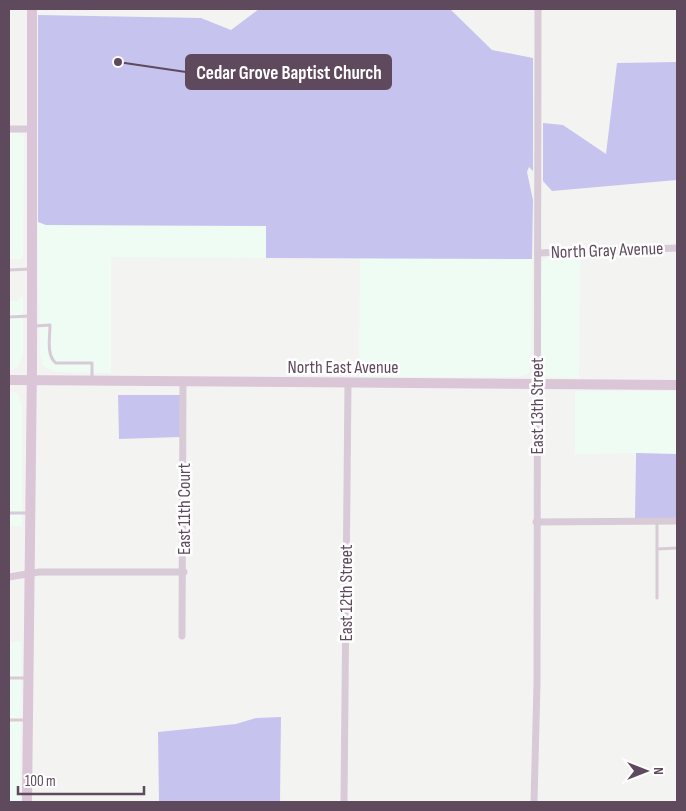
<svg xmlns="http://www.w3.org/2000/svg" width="686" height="811" font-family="'Sofia Sans Condensed',sans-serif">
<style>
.commercial{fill:#eefcf4}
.green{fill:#c6c3ef}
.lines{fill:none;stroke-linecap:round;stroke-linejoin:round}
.lane{stroke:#d8cad6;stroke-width:3}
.street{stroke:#d8cad6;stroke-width:7}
.secondary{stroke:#dac6d6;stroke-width:10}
.labels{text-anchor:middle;stroke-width:5;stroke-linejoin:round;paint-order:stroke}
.street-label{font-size:18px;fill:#5f4a5d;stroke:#fff}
.leader{fill:none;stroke:#5f4a5d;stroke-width:2}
.callout-dot{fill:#5f4a5d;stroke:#fff;stroke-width:2}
.callout{fill:#5f4a5d;stroke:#5f4a5d;stroke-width:2}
.callout-label{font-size:19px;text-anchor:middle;font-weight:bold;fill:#fff}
</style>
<rect width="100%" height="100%" fill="#f3f4f2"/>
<!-- commercial -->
<g class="commercial">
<polygon points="9,133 19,133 24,138 23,259 9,259"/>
<polygon points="38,222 46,225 267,226 266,258 111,257 111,373 56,372 43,366 40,355"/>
<polygon points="580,255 579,378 547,377 540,369 541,262 549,256"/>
<polygon points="360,258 532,259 531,365 528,374 519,377 359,377"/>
<polygon points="23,294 23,356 18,367 9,371 9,301 18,301"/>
<polygon points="9,390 18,394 22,406 22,526 9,526"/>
<polygon points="575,391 677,391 677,518 635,518 635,453 575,454"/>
<polygon points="9,642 21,642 20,802 9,802"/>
</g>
<!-- green -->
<g class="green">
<polygon points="259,9 450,9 492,50 533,58 533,171 529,167 527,172 533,200 532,259 266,258 266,226 46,225 38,222 38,15 201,18 231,30"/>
<polygon points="677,62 677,180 552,191 543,181 543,123 563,125 606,154 617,63"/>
<polygon points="118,395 180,395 180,437 119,439"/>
<polygon points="636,453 677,454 677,518 635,518"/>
<polygon points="281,717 280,802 159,802 158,732 236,724 256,718"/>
</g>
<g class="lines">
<!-- lane -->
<g class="lane">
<polyline points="9,270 31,269"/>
<polyline points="9,317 31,316"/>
<path d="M35 326 50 325C50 337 46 356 56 363H92V379"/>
<polyline points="9,513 29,513"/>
<polyline points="657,549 677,548"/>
<polyline points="657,598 657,522"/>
<polyline points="9,678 27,678"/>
<polyline points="9,720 26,720"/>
</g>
<!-- street -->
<g class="street">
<polyline points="9,129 31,129"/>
<polyline points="538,253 677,248"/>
<polyline points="536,522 677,521"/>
<polyline points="9,577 39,572 184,572"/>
<polyline points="182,636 183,382"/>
<polyline points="344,802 348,383"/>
<polyline points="534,802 537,684 538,9"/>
</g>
<!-- secondary -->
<g class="secondary">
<polyline points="9,380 677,385"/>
<polyline points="27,802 32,365 32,9"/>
</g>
</g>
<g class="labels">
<!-- street labels -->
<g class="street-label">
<text transform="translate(607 250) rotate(-2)" y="6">North Gray Avenue</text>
<text x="343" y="373">North East Avenue</text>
<text transform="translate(537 406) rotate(-90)" y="6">East 13th Street</text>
<text transform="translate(184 509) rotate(-90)" y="6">East 11th Court</text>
<text transform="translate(346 593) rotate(-90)" y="6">East 12th Street</text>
</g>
</g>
<!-- callouts -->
<path class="leader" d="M118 62L186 72"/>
<circle class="callout-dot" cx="118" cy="62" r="5"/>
<rect class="callout" x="186" y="55" width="205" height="34" rx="5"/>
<g class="callout-label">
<text x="289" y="79">Cedar Grove Baptist Church</text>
</g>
<!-- border -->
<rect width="686" height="811" fill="none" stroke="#5f4a5d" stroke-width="20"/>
<!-- north arrow -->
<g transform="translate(646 771) rotate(90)" stroke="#ffffff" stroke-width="4" paint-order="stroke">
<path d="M0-4L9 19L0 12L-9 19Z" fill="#5f4a5d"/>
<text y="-8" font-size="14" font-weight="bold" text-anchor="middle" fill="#5f4a5d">N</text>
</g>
<!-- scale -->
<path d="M18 786v8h126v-8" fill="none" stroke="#5f4a5d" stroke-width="2.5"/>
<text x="25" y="786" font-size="15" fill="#5f4a5d" stroke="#ffffff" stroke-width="4" paint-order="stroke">100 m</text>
</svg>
